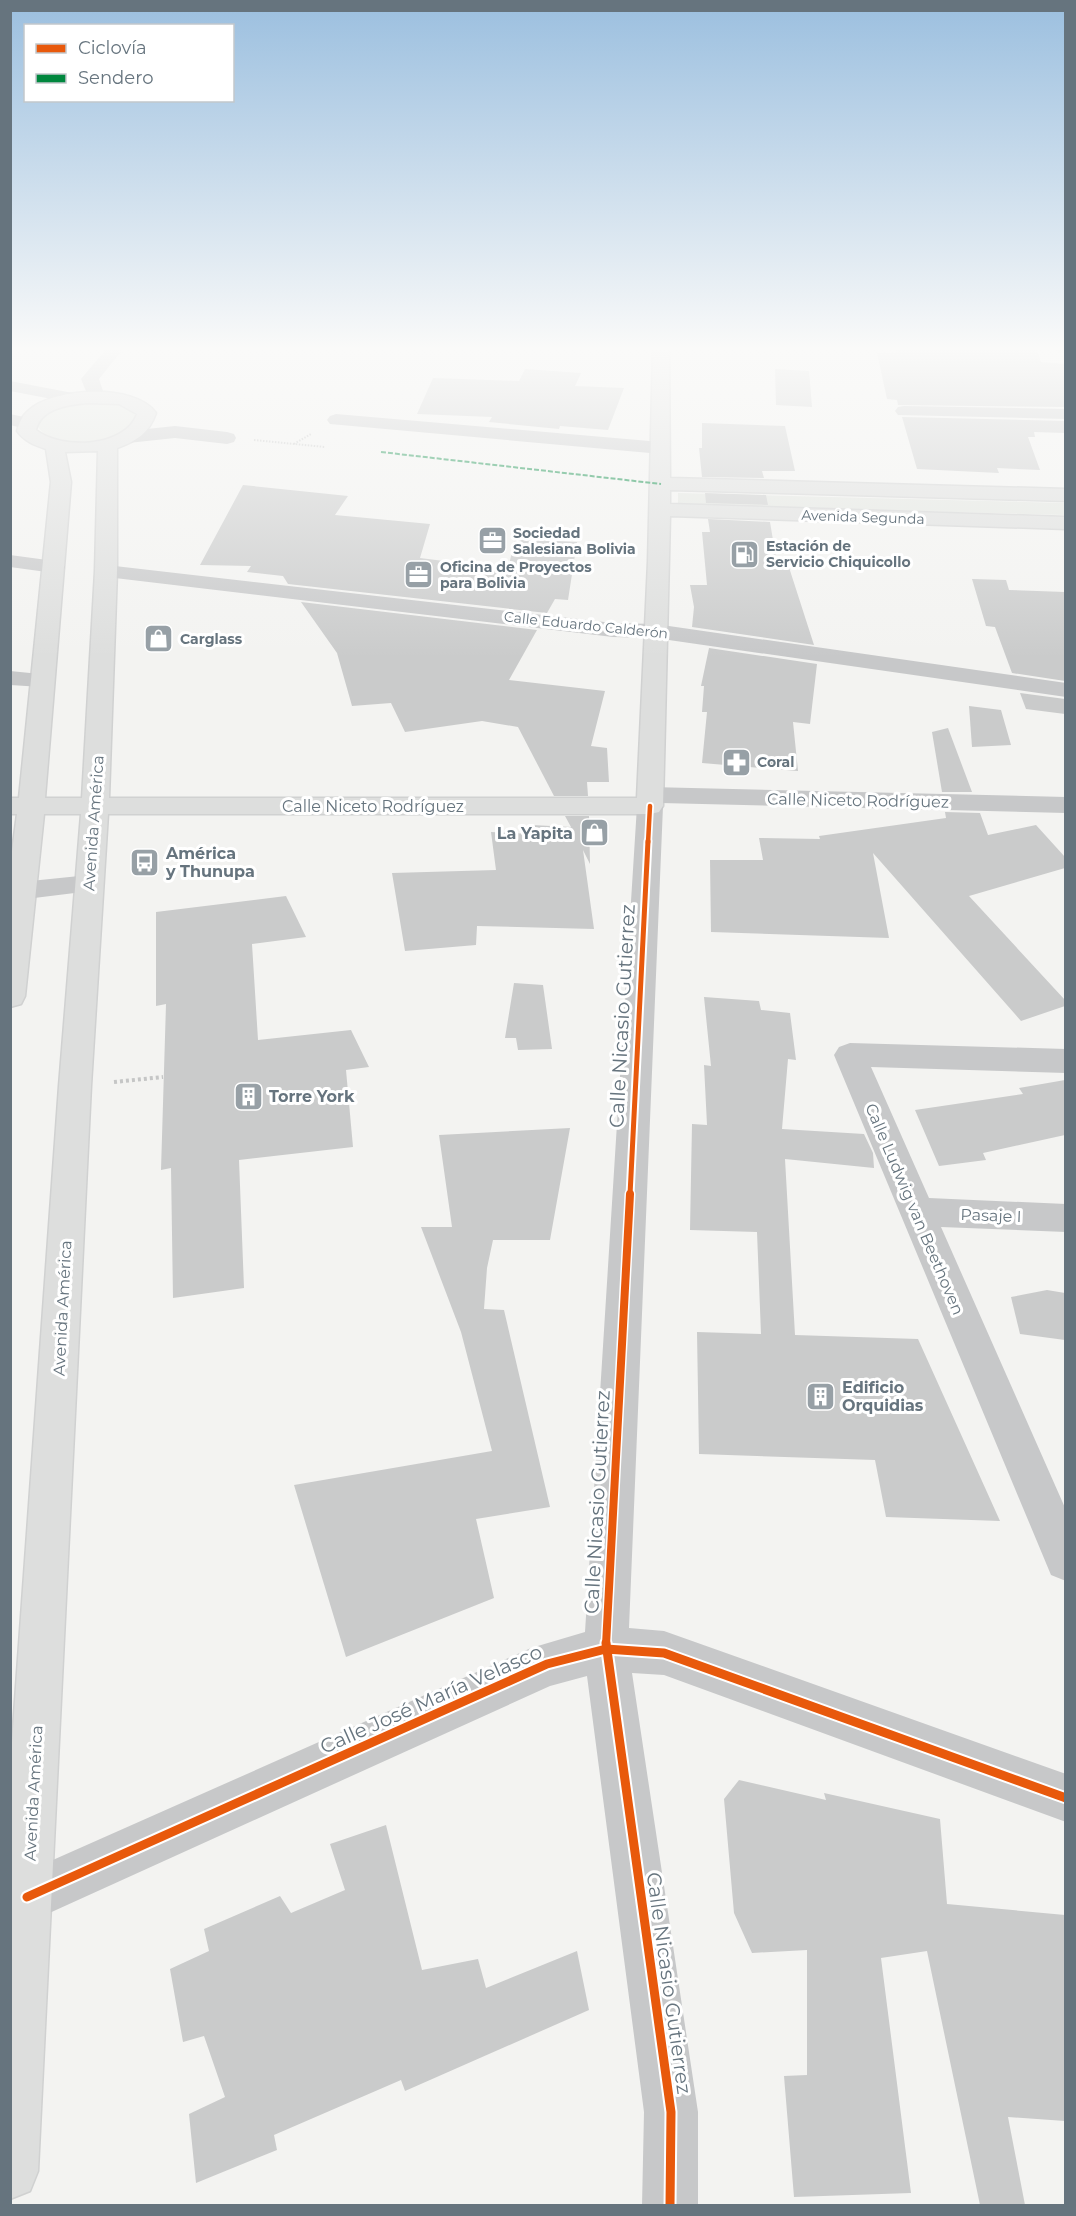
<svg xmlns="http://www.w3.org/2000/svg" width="1076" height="2216" font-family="Montserrat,sans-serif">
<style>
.green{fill:#e2e5e0}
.building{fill:#cacbcb}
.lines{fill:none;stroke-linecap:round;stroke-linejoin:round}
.major-casing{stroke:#d0d1d1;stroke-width:3}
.path-far1{stroke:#c5c6c6;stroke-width:2;stroke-dasharray:1.5 1.5;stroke-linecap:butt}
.path{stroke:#c5c6c6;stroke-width:4;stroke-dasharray:3 3;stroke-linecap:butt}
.minor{fill:#c7c8c9;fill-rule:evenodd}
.major{fill:#dddedd;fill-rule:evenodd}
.quiet{stroke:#00873e;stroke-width:2;stroke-dasharray:5 2;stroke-linecap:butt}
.cycleway-far3-casing{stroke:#fff;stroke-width:8}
.cycleway-far2-casing{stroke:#fff;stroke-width:9}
.cycleway-far1-casing{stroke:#fff;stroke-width:11}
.cycleway-casing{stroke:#fff;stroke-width:13}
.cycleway-far3{stroke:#e8590c;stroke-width:4.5}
.cycleway-far2{stroke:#e8590c;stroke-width:5}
.cycleway-far1{stroke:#e8590c;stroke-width:8}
.cycleway{stroke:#e8590c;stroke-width:9}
.labels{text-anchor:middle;stroke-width:6;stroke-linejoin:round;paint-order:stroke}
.far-street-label{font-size:14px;fill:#66747e;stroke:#fff}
.far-poi-label{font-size:14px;font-weight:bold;fill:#66747e;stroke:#fff;text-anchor:start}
.street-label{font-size:16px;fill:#66747e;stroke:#fff}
.poi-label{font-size:16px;font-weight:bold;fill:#66747e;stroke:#fff;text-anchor:start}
.near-street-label{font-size:20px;fill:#66747e;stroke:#fff}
</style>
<rect width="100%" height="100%" fill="#f3f3f1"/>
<!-- green -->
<g class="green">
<path d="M91 401C100 402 110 402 119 404 129 406 142 415 132 425 115 444 53 450 38 427 44 406 73 404 91 401Z"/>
<polygon points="678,493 1065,503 1065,515 678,505"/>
</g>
<!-- building -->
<g class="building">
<polygon points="894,348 1037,350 1041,362 1065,364 1065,407 898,405 897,400 887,399 877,353 896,353"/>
<polygon points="525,369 581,373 575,386 624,388 608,430 560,426 559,429 489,422 492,417 417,414 433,378 519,381"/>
<polygon points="775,369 809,371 812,407 776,405"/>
<polygon points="902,417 1065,421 1065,433 1034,432 1035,437 1028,437 1040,470 997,468 999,473 917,469"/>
<polygon points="702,423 785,426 795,471 762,471 764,478 702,477 699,448 702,448"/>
<polygon points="243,485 348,496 335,515 430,524 420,558 508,569 515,539 577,542 568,600 555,599 547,613 288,584 283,576 247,572 251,566 200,565"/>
<polygon points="705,493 766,495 768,505 706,503"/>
<polygon points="708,519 770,522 776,558 786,558 814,645 692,627 694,607 690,585 707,585 702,532 710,532"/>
<polygon points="972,579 1006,580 1009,590 1065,592 1065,681 1012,673 995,627 986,626"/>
<polygon points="301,602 537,630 509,680 605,691 591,746 607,748 609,782 587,782 588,796 554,796 518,727 482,721 405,732 391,703 352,706 337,653"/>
<polygon points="709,648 817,664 810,724 793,722 798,771 702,763 707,712 702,712 704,686 701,686"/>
<polygon points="1020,693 1065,699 1065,714 1026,709"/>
<polygon points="969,706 1001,710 1011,745 972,747"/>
<polygon points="948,728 972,792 942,792 932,732"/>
<polygon points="945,812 980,813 988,835 1036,825 1065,857 1065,868 969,896 1065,1000 1065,1006 1021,1021 873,853 889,938 711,932 710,860 763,860 759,838 820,839 819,836 946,818"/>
<polygon points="565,816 589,816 590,864 583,850 594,929 477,926 476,945 405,951 392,873 496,870 491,832 531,834 531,825 571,827"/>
<polygon points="286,896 306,937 252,944 258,1040 351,1030 369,1067 346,1070 353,1147 239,1160 244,1288 173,1298 171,1168 161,1170 166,1004 156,1006 156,912"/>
<polygon points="514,983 543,985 552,1049 518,1050 516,1038 505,1038"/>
<polygon points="704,997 759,1001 761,1010 790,1013 796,1060 788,1059 782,1129 864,1134 873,1153 874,1168 785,1159 795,1335 918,1339 1000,1521 886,1517 875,1460 699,1454 697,1332 761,1334 757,1232 690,1230 692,1124 707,1125 704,1065 711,1066"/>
<polygon points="1065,1080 1065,1135 983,1153 986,1160 939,1166 915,1110 1023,1094 1019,1088"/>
<polygon points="570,1128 550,1240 493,1240 487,1268 484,1309 504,1310 550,1507 476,1519 494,1598 346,1657 294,1485 492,1451 461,1332 421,1227 452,1227 439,1135"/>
<polygon points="1047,1290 1065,1293 1065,1340 1020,1334 1011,1297"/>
<polygon points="739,1780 826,1800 824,1793 940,1819 947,1904 1065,1915 1065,2121 1008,2117 1025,2205 980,2205 927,1951 881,1958 911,2193 794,2197 784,2076 807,2075 807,1950 752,1953 734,1913 724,1799"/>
<polygon points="386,1825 422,1970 478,1959 486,1988 577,1951 589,2010 405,2091 401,2080 274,2135 277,2150 196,2183 189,2114 225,2097 204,2036 183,2042 170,1969 209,1951 204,1929 280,1896 291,1913 345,1890 330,1844"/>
</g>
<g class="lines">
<defs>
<path id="major" d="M653 348H669L670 478 1066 489V501L670 490V504L1066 517V529L670 516 663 806 659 812 650 814H108L91 1086 38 2171 30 2191 10 2199V1770L59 1086 81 814H44L25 996 21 1004 10 1007V866L17 814H10V798H19L51 482 46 449C34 445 24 441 17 431 19 423 22 416 28 411 53 387 135 383 156 413 149 433 137 441 117 448V571L109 798H637L648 562ZM87 403 119 404 137 414C125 448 61 450 36 430 41 408 68 405 87 403ZM98 451 95 571 82 798H45L71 482 65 452Z"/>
</defs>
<!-- major casing -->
<use href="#major" class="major-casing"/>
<!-- path-far1 -->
<g class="path-far1">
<polyline points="254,440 325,447"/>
<polyline points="294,444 311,434"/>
</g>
<!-- path -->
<polyline class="path" points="114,1082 163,1077"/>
<!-- minor -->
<g class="minor">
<polygon points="107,348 124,348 99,379 105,397 102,401 90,401 81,379"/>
<polygon points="1057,348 1066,348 1066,353 1059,352"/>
<polygon points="10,381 78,394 84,395 87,399 84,403 78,404 10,391"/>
<polygon points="904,406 1066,409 1066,419 898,415 895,411 898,407"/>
<polygon points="10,414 33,419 35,423 33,427 26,429 10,425"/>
<polygon points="336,414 661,442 668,444 670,448 668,452 661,454 330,424 327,420 330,416"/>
<polygon points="175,426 227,432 234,434 236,438 234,442 227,444 175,438 128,443 121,441 119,437 121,433 128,431"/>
<polygon points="10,555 62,562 65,567 62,572 54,573 10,567"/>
<polygon points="106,565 613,623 655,624 1066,683 1066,697 655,638 613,637 98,576 95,571 98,566"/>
<polygon points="10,671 50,675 54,680 50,685 42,687 10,685"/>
<polygon points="650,787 1066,797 1066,813 661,803 663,806 629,1628 664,1631 1066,1774 1066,1822 664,1675 632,1673 698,2112 698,2206 642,2206 644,2112 587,1676 550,1686 45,1915 27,1922 10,1915 10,1879 531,1648 585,1632 637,806 641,800 637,795 641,789"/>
<polygon points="89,875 99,878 103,884 99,890 26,899 10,904 11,883"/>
<polygon points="850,1043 1066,1049 1066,1073 871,1067 929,1198 1066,1204 1066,1232 941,1227 1066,1510 1066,1581 1051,1575 834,1055 839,1047"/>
</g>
<!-- major -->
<use href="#major" class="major"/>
<!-- quiet -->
<polyline class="quiet" points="381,452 661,484"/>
<defs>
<polyline id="cycleway-far3" points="648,843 650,806"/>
<polyline id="cycleway-far2" points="630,1195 648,841"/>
<polyline id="cycleway-far1" points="606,1645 630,1194"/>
<g id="cycleway">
<polyline points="606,1643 671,2112 670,2206"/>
<polyline points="27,1897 547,1664 606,1649 664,1653 1066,1798"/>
</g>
</defs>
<!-- cycleway-far3 casing -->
<use href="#cycleway-far3" class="cycleway-far3-casing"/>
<!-- cycleway-far2 casing -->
<use href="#cycleway-far2" class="cycleway-far2-casing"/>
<!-- cycleway-far1 casing -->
<use href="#cycleway-far1" class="cycleway-far1-casing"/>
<!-- cycleway casing -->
<use href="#cycleway" class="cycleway-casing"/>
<!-- cycleway-far3 -->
<use href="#cycleway-far3" class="cycleway-far3"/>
<!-- cycleway-far2 -->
<use href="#cycleway-far2" class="cycleway-far2"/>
<!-- cycleway-far1 -->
<use href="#cycleway-far1" class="cycleway-far1"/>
<!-- cycleway -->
<use href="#cycleway" class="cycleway"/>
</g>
<!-- sky -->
<linearGradient id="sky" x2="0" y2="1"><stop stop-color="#9bbfdf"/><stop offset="0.53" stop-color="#fafaf9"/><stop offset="1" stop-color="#fafaf9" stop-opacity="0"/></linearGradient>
<rect width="1076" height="658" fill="url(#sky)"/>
<!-- icons -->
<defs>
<symbol id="office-square" viewBox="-11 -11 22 22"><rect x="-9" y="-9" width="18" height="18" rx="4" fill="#97a0a6" stroke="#fff"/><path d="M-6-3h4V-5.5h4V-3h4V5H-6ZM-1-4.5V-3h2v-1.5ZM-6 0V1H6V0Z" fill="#fff"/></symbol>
<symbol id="fuel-square" viewBox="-11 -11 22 22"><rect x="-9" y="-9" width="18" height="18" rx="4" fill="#97a0a6" stroke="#fff"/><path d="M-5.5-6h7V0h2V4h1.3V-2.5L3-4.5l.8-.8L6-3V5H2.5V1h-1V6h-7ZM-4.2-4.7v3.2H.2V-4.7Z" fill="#fff"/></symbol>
<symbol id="shop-square" viewBox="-11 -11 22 22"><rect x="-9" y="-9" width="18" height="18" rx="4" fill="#97a0a6" stroke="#fff"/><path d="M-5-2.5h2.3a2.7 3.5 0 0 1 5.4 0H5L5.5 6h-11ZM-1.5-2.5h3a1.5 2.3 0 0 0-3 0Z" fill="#fff"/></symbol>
<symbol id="pharmacy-square" viewBox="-11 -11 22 22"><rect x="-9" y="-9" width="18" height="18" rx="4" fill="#97a0a6" stroke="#fff"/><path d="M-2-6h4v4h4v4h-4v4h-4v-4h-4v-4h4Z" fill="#fff"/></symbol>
<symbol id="bus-square" viewBox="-11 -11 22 22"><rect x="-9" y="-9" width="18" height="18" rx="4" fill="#97a0a6" stroke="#fff"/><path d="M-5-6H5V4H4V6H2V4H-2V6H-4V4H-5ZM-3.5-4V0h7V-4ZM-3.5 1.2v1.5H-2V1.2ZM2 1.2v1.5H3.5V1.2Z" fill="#fff"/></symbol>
<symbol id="building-square" viewBox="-11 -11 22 22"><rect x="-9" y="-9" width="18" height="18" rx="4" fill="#97a0a6" stroke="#fff"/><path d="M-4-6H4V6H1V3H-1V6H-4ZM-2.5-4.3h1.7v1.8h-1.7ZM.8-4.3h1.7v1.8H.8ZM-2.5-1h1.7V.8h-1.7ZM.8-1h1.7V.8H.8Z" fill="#fff"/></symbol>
</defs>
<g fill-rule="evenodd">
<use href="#office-square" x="476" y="524" width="33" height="33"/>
<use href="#fuel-square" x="728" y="538" width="33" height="33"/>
<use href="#office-square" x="402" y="558" width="33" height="33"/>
<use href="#shop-square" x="142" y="622" width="33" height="33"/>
<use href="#pharmacy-square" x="720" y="746" width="33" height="33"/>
<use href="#shop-square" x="578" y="816" width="33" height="33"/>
<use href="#bus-square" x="128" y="846" width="33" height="33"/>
<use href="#building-square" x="232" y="1080" width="33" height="33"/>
<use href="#building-square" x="804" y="1380" width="33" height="33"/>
</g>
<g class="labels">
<!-- far-street labels -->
<g class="far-street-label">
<text transform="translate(863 517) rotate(2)" y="5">Avenida Segunda</text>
<text transform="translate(586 625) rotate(6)" y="5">Calle Eduardo Calderón</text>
</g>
<!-- far-poi labels -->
<g class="far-poi-label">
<text x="513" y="538">Sociedad<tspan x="513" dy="16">Salesiana Bolivia</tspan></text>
<text x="766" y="551">Estación de<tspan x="766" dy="16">Servicio Chiquicollo</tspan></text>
<text x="440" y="572">Oficina de Proyectos<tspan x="440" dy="16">para Bolivia</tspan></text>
<text x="180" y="644">Carglass</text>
<text x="757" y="767">Coral</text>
</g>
<!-- street labels -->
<g class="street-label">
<text transform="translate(858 800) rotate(1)" y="6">Calle Niceto Rodríguez</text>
<text x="373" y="812">Calle Niceto Rodríguez</text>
<text transform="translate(93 823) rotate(-86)" y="6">Avenida América</text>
<text transform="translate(915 1209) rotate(67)" y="6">Calle Ludwig van Beethoven</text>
<text transform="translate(991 1215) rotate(2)" y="6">Pasaje I</text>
<text transform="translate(62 1308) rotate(-87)" y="6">Avenida América</text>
<text transform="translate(33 1793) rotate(-87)" y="6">Avenida América</text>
</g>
<!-- poi labels -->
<g class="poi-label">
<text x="573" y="839" text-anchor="end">La Yapita</text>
<text x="166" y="859">América<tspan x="166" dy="18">y Thunupa</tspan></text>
<text x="269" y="1102">Torre York</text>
<text x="842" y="1393">Edificio<tspan x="842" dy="18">Orquidias</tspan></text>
</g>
<!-- near-street labels -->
<g class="near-street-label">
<text transform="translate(622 1016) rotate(-87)" y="7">Calle Nicasio Gutierrez</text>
<text transform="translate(597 1502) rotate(-87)" y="7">Calle Nicasio Gutierrez</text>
<text transform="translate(431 1699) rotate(-24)" y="7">Calle José María Velasco</text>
<text transform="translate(669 1983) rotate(82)" y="7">Calle Nicasio Gutierrez</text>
</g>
</g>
<!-- border -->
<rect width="1076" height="2216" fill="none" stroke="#66747e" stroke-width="24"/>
<!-- legend -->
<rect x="24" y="24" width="210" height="78" fill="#ffffff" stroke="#c2c7cb" stroke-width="1.5"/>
<rect x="36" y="44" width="30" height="9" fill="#e8590c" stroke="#c2c7cb" stroke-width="1.5"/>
<text x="78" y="54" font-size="18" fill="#66747e">Ciclovía</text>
<rect x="36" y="74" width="30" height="9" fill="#00873e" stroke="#c2c7cb" stroke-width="1.5"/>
<text x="78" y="84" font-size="18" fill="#66747e">Sendero</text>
</svg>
